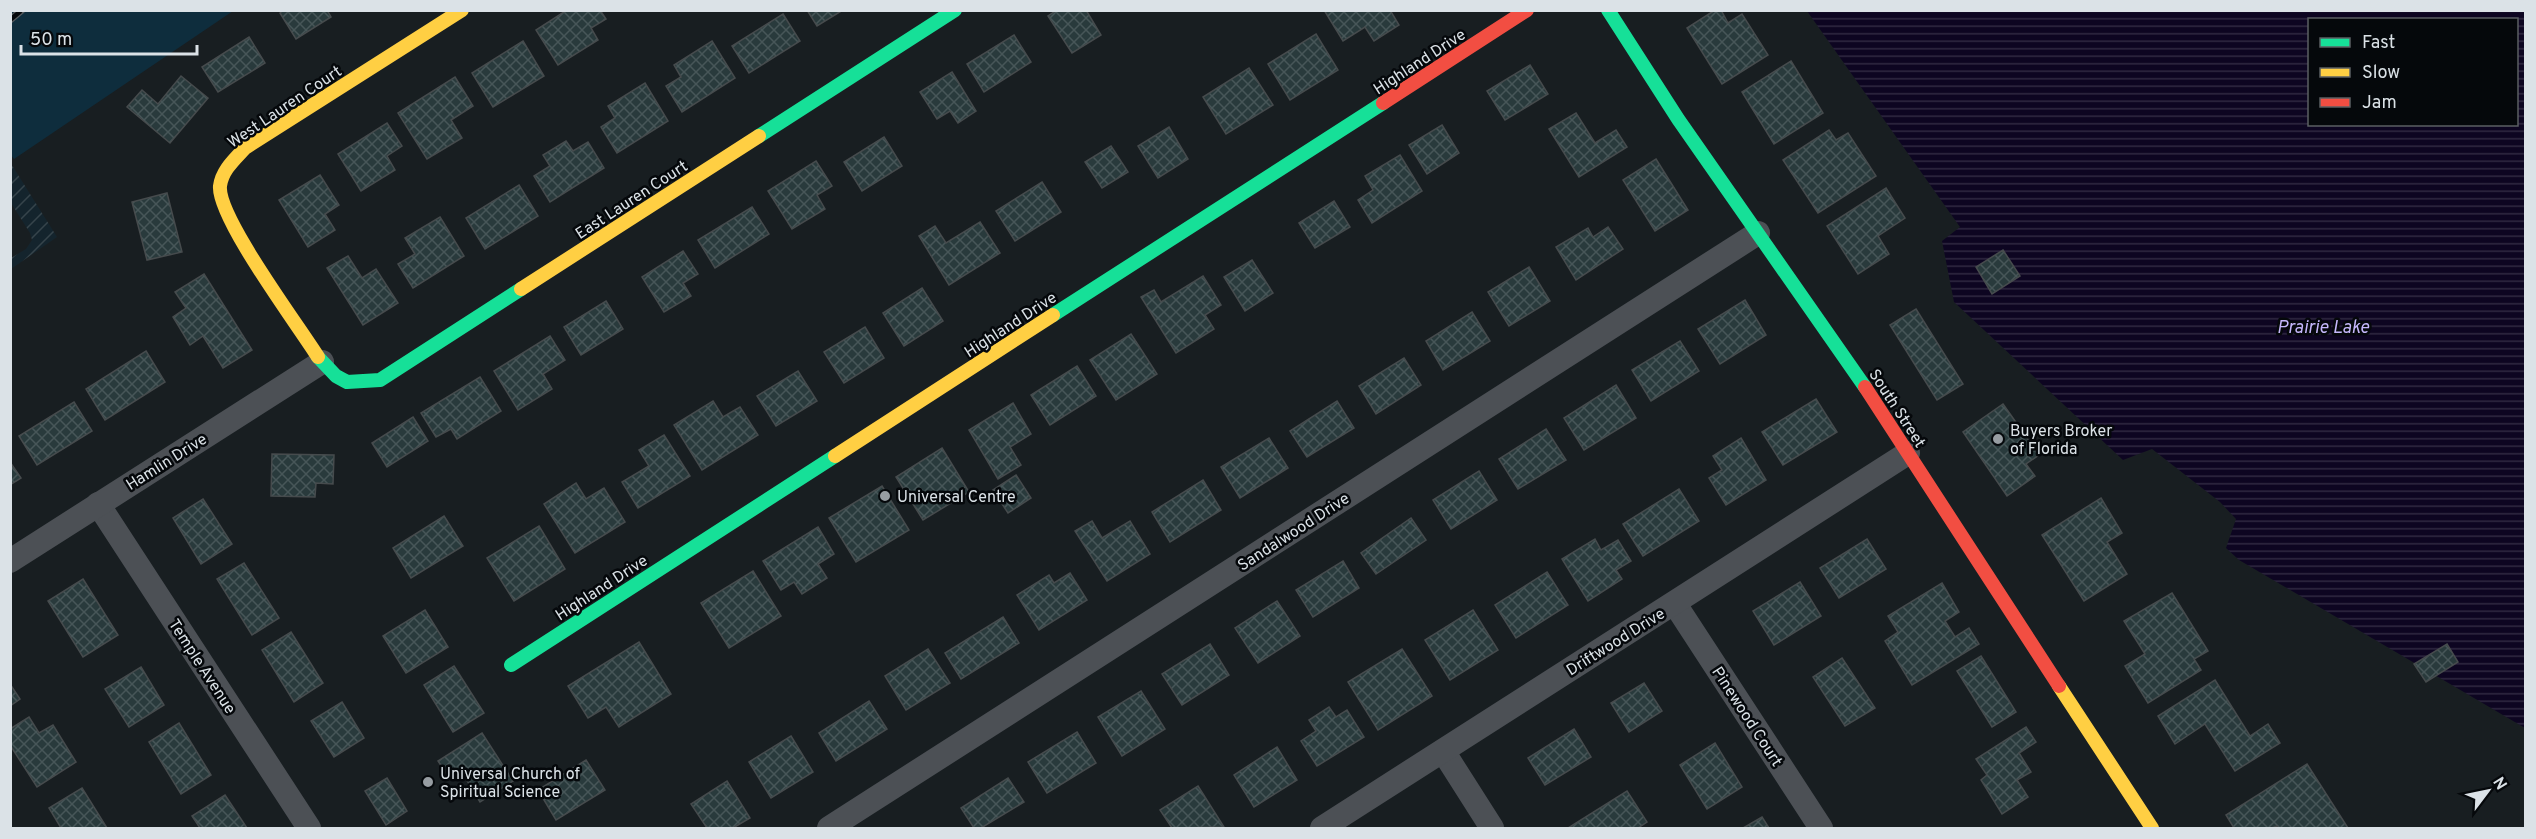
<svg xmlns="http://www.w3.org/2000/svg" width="2536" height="839" font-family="Overpass,sans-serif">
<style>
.industrial{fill:url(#industrial-furrows)}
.grass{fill:#0e2d3d}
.water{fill:url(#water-rules);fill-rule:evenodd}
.building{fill:url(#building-cross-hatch);stroke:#464b4d;stroke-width:1.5}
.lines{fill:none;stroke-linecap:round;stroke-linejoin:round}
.street{stroke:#4c5055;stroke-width:24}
.fast{stroke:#16e098;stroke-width:14}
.slow{stroke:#ffcf43;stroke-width:14}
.jam{stroke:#f24e42;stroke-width:14}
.rail-casing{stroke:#565a5e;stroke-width:7}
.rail{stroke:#05080b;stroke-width:4.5;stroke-dasharray:14;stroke-linecap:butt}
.poi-dot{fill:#979da2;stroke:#05080b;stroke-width:2}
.labels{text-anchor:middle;stroke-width:5;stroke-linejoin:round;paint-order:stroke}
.street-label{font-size:16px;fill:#dbe2e7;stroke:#05080b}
.poi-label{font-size:16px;fill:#dbe2e7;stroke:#05080b;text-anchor:start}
.water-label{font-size:18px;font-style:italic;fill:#c5b7fb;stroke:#05080b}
</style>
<defs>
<pattern id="industrial-furrows" width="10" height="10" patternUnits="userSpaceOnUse" patternTransform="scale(1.5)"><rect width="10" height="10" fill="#14242d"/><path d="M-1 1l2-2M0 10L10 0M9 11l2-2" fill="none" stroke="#36444b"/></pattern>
<pattern id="water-rules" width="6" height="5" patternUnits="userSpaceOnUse" patternTransform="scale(1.5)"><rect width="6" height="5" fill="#0d0521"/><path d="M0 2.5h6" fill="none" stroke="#302941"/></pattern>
<pattern id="building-cross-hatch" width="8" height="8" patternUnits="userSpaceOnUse" patternTransform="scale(1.5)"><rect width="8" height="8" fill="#293a3c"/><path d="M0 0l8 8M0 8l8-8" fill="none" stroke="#475658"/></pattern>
</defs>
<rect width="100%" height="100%" fill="#181e21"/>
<!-- industrial -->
<polygon class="industrial" points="10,162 57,237 11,269 11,258 26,249 32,240 30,233 11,203"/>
<!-- grass -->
<polygon class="grass" points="11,10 233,10 233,11 14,159 10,154"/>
<!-- water -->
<path class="water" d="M1807 11H2525V728L2239 560 2226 548 2236 519 2220 502 2152 449 2123 460 1954 302 1942 241 1960 227ZM2310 20H2516V124H2310Z"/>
<!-- building -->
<g class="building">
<polygon points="283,10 327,10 331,17 296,39 280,13"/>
<polygon points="567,10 600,10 606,19 591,28 598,40 558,65 536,30"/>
<polygon points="807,10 843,10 817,26"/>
<polygon points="1057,10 1086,10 1101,35 1072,53 1048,16"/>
<polygon points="1324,10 1390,10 1399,25 1374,41 1365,27 1343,41"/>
<polygon points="1715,10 1721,10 1728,23 1742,14 1768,55 1722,84 1687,28"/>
<polygon points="783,14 800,41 749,73 732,46"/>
<polygon points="1316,34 1338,70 1290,100 1268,64"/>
<polygon points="1014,35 1031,62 984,92 967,64"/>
<polygon points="249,37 265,63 218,92 202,67"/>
<polygon points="523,41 544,76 493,107 472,73"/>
<polygon points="712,41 735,78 682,112 666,86 681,77 674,65"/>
<polygon points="1791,61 1823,113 1774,144 1742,92"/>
<polygon points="1530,65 1548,94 1505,120 1487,91"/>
<polygon points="1249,68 1273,105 1226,134 1203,97"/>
<polygon points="952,72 976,111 958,123 950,111 937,119 920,92"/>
<polygon points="181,76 208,98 170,143 127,107 142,90 158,104"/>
<polygon points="455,77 473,106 451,120 462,138 427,159 398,113"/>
<polygon points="645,83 668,121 617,153 601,127 615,118 608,106"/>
<polygon points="1576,113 1595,143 1616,130 1627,147 1579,177 1549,129"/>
<polygon points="387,123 402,146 387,156 395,170 361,191 338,154"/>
<polygon points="1442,125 1459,153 1427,174 1409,145"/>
<polygon points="1169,127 1188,159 1158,178 1138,146"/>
<polygon points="1829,130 1836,140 1848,133 1876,176 1818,213 1783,160"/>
<polygon points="884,137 902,166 862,191 844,162"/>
<polygon points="566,141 573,151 588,142 604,168 550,202 534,176 550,166 543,155"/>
<polygon points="1111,146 1128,172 1102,188 1085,162"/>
<polygon points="1400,155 1422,191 1372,223 1358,200 1373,190 1365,176"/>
<polygon points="1656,159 1688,210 1655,231 1623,180"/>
<polygon points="816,161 832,186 817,195 825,209 792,229 768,191"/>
<polygon points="320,175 339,205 325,214 335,230 308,247 279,200"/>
<polygon points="1042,182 1061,212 1015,241 996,211"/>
<polygon points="519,185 538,216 485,249 466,218"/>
<polygon points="1886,188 1905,218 1878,236 1889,254 1858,274 1827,226"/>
<polygon points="167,193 182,252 147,260 132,202"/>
<polygon points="1334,201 1350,227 1315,248 1299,223"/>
<polygon points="752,207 769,234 715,268 698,240"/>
<polygon points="440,217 464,256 413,288 398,264 415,254 405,238"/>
<polygon points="980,222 1000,253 949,285 919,236 935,226 946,243"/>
<polygon points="1608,227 1623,249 1576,280 1556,247 1588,228 1593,237"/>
<polygon points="2003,250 2020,276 1992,294 1976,267"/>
<polygon points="683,251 698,274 683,283 691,296 664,312 642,277"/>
<polygon points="348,256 362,278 376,269 398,303 363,325 327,268"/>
<polygon points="1252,260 1273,293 1245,311 1224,277"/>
<polygon points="1529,267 1550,301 1509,326 1488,292"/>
<polygon points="204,274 252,350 223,368 203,336 190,345 173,317 186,308 175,292"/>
<polygon points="1203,276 1221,305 1205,315 1214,329 1176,353 1141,297 1154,290 1161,302"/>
<polygon points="922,288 943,321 904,346 883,313"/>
<polygon points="1745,300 1766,335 1720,364 1698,329"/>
<polygon points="606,301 623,329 581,355 564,327"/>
<polygon points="1916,309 1963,384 1937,400 1890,325"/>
<polygon points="1472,312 1490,341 1443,370 1426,341"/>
<polygon points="865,327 884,358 844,383 824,352"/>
<polygon points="1131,334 1157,374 1116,400 1090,360"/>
<polygon points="550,336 565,360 543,374 552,389 518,410 494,371"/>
<polygon points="1680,341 1699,371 1651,401 1632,370"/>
<polygon points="146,351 165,382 105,420 86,389"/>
<polygon points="1404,358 1421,385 1376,414 1359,386"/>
<polygon points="1077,366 1096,396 1050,425 1031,395"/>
<polygon points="798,371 817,401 776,426 757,396"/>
<polygon points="480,377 501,411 457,439 451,429 436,437 421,413"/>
<polygon points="1616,385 1636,418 1584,450 1564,418"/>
<polygon points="1816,399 1837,432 1783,465 1762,432"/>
<polygon points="713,401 723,417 740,407 758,435 702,470 674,425"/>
<polygon points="1337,401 1354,428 1307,457 1290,431"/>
<polygon points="74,402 92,431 37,465 19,436"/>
<polygon points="1013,403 1031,434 1010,447 1021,465 998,479 969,430"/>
<polygon points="2003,404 2039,455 2026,464 2035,476 2007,496 1963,432"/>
<polygon points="413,417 428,441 387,467 372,443"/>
<polygon points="1546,429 1566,460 1518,489 1499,459"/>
<polygon points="664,435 690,476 638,508 622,482 649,466 639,450"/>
<polygon points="1269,438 1288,468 1240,498 1221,467"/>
<polygon points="1741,438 1766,480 1726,505 1709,478 1722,470 1713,456"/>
<polygon points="942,448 969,492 923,520 896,477"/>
<polygon points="272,454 334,455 333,484 316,483 315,497 271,496"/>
<polygon points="10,462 21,478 10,485"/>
<polygon points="1479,471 1497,500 1451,529 1433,500"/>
<polygon points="1016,475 1031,498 1008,513 993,490"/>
<polygon points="1203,480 1221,510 1170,542 1152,512"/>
<polygon points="576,483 586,499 604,488 625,522 575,553 544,504"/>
<polygon points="882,486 909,530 856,562 829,518"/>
<polygon points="1679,489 1699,521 1643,556 1623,524"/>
<polygon points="2101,498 2122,533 2107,542 2127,574 2084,601 2042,535"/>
<polygon points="203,499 232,544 201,564 173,518"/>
<polygon points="444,516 463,546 411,578 393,548"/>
<polygon points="1411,518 1426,540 1376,574 1361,553"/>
<polygon points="1092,521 1102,538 1130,521 1150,554 1107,581 1075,531"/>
<polygon points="539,526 565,569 514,601 487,558"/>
<polygon points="818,527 834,554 818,564 827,578 802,594 794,582 781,590 763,561"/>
<polygon points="1595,539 1601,550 1618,540 1631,561 1616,570 1622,579 1588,601 1562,559"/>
<polygon points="1867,539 1886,569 1839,598 1820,568"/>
<polygon points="1343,561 1359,588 1313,617 1296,590"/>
<polygon points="244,563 279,618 252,635 217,579"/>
<polygon points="753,571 781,616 729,648 701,603"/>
<polygon points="1547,572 1568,605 1516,638 1495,605"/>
<polygon points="1070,573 1087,600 1039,630 1017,595 1049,575 1054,583"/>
<polygon points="83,579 118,635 83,657 48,601"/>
<polygon points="1800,582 1821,616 1774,645 1753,611"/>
<polygon points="1942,583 1959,612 1945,621 1955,637 1969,628 1979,644 1912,685 1885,641 1898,632 1888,616"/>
<polygon points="2172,593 2208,651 2194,659 2201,670 2148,703 2125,666 2145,654 2124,621"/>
<polygon points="1277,601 1300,636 1258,663 1235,628"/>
<polygon points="425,610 448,647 406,673 383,636"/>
<polygon points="1473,610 1498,650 1450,680 1425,640"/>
<polygon points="1003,617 1019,643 961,679 945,653"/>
<polygon points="291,632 323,683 294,702 262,650"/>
<polygon points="639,642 671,694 619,727 606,707 588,718 568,686"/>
<polygon points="1210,644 1229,675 1182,705 1162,674"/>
<polygon points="2447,644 2458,662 2426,682 2414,664"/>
<polygon points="928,649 950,683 906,710 885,676"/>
<polygon points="1402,649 1432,696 1378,730 1348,682"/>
<polygon points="1981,656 2016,712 1992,727 1957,671"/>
<polygon points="1842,658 1875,708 1845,726 1813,677"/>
<polygon points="454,666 484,713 453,732 424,685"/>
<polygon points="141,667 164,705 129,727 105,689"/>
<polygon points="2215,680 2250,736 2268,724 2280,743 2235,771 2205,724 2175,744 2158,716"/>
<polygon points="1644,683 1662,711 1629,732 1611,703"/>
<polygon points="10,684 20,699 10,706"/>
<polygon points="1141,691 1165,729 1122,756 1098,717"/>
<polygon points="869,701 887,729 836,761 819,733"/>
<polygon points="342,702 364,738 334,757 311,721"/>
<polygon points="1329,707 1336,717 1347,710 1364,737 1317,766 1301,741 1316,731 1309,720"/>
<polygon points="29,717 39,733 53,725 76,762 37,787 10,745 10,729"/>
<polygon points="179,723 211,775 181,794 149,742"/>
<polygon points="2026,727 2036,742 2019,753 2031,772 2017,780 2028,797 2002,814 1981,780 1987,775 1976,759"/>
<polygon points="1574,729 1591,757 1545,785 1528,758"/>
<polygon points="1077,732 1096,763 1047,793 1028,762"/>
<polygon points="482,733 513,781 480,802 460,769 448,776 438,761"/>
<polygon points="791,736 813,772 771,798 749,762"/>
<polygon points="1715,743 1742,787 1707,809 1680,765"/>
<polygon points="1277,747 1297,780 1254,807 1234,775"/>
<polygon points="586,760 605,790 556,820 538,790"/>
<polygon points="2307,764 2348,828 2278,828 2277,826 2272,828 2234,828 2226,815"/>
<polygon points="387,778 407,811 386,825 365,791"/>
<polygon points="1008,778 1024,802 981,828 974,828 961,808"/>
<polygon points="727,781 750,818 733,828 707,828 691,804"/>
<polygon points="1198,786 1224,827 1172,828 1160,810"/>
<polygon points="82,788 107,828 61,828 49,808"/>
<polygon points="1627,791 1647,822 1638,828 1568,828"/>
<polygon points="225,795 247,828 200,828 192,816"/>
<polygon points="1762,817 1769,828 1743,828"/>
</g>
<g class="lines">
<!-- street -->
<g class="street">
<polyline points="98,504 309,828"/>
<polyline points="10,561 322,362"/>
<polyline points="1675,604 1821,828"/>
<polyline points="1443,751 1492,828"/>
<polyline points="829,828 1758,233"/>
<polyline points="1322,828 1908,453"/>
</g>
<!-- fast -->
<g class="fast">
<polyline points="1608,10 1678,119 1865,387"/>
<polyline points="759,136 955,10"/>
<polyline points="1053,315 1383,103"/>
<polyline points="318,357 336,376 347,382 380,380 521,289"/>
<polyline points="511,665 835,456"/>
</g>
<!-- slow -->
<g class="slow">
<polyline points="521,289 759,136"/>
<path d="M318 357C298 325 217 217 220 186 222 170 235 159 245 148L462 10"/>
<polyline points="835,456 1053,315"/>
<polyline points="2059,686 2152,828"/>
</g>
<!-- jam -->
<g class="jam">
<polyline points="1383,103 1527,10"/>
<polyline points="1865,387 2059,686"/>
</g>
<defs>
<polyline id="rail" points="10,20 22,10"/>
</defs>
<!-- rail casing -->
<use href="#rail" class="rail-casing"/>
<!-- rail -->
<use href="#rail" class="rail"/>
</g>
<!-- markers -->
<g class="poi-dot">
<circle cx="1998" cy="439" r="6"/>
<circle cx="885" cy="496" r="6"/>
<circle cx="428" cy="782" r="6"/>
</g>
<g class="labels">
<!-- street labels -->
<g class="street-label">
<text transform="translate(1419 61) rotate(-33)" y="6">Highland Drive</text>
<text transform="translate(284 106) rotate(-34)" y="6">West Lauren Court</text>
<text transform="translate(631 199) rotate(-33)" y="6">East Lauren Court</text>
<text transform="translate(1010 324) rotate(-33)" y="6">Highland Drive</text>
<text transform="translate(1898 408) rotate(57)" y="6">South Street</text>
<text transform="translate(166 461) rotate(-32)" y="6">Hamlin Drive</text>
<text transform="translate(1293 531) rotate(-33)" y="6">Sandalwood Drive</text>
<text transform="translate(601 587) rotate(-33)" y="6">Highland Drive</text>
<text transform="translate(1615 641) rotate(-32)" y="6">Driftwood Drive</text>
<text transform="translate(203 666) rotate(57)" y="6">Temple Avenue</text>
<text transform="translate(1748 716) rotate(57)" y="6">Pinewood Court</text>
</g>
<!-- poi labels -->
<g class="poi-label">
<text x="2010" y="436">Buyers Broker<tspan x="2010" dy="18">of Florida</tspan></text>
<text x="897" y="502">Universal Centre</text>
<text x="440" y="779">Universal Church of<tspan x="440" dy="18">Spiritual Science</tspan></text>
</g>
<!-- water labels -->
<g class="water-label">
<text x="2323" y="333">Prairie Lake</text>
</g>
</g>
<!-- border -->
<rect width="2536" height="839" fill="none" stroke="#dbe2e7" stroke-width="24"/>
<!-- legend -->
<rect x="2308" y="18" width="210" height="108" fill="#05080b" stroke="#5b5f63" stroke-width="1.5"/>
<rect x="2320" y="38" width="30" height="9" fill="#16e098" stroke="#5b5f63" stroke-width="1.5"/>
<text x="2362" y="48" font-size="18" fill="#dbe2e7">Fast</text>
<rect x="2320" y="68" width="30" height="9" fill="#ffcf43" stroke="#5b5f63" stroke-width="1.5"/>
<text x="2362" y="78" font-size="18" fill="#dbe2e7">Slow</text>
<rect x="2320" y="98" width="30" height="9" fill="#f24e42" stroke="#5b5f63" stroke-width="1.5"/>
<text x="2362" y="108" font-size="18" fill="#dbe2e7">Jam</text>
<!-- north arrow -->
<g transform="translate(2488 791) rotate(58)" stroke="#05080b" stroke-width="4.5" paint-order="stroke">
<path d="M0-4.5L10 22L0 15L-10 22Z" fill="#dbe2e7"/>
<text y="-9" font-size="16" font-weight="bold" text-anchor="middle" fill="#dbe2e7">N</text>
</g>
<!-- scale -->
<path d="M21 45v9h176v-9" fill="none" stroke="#dbe2e7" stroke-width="3"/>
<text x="30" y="45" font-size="18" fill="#dbe2e7" stroke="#05080b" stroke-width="4.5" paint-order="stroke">50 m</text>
</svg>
